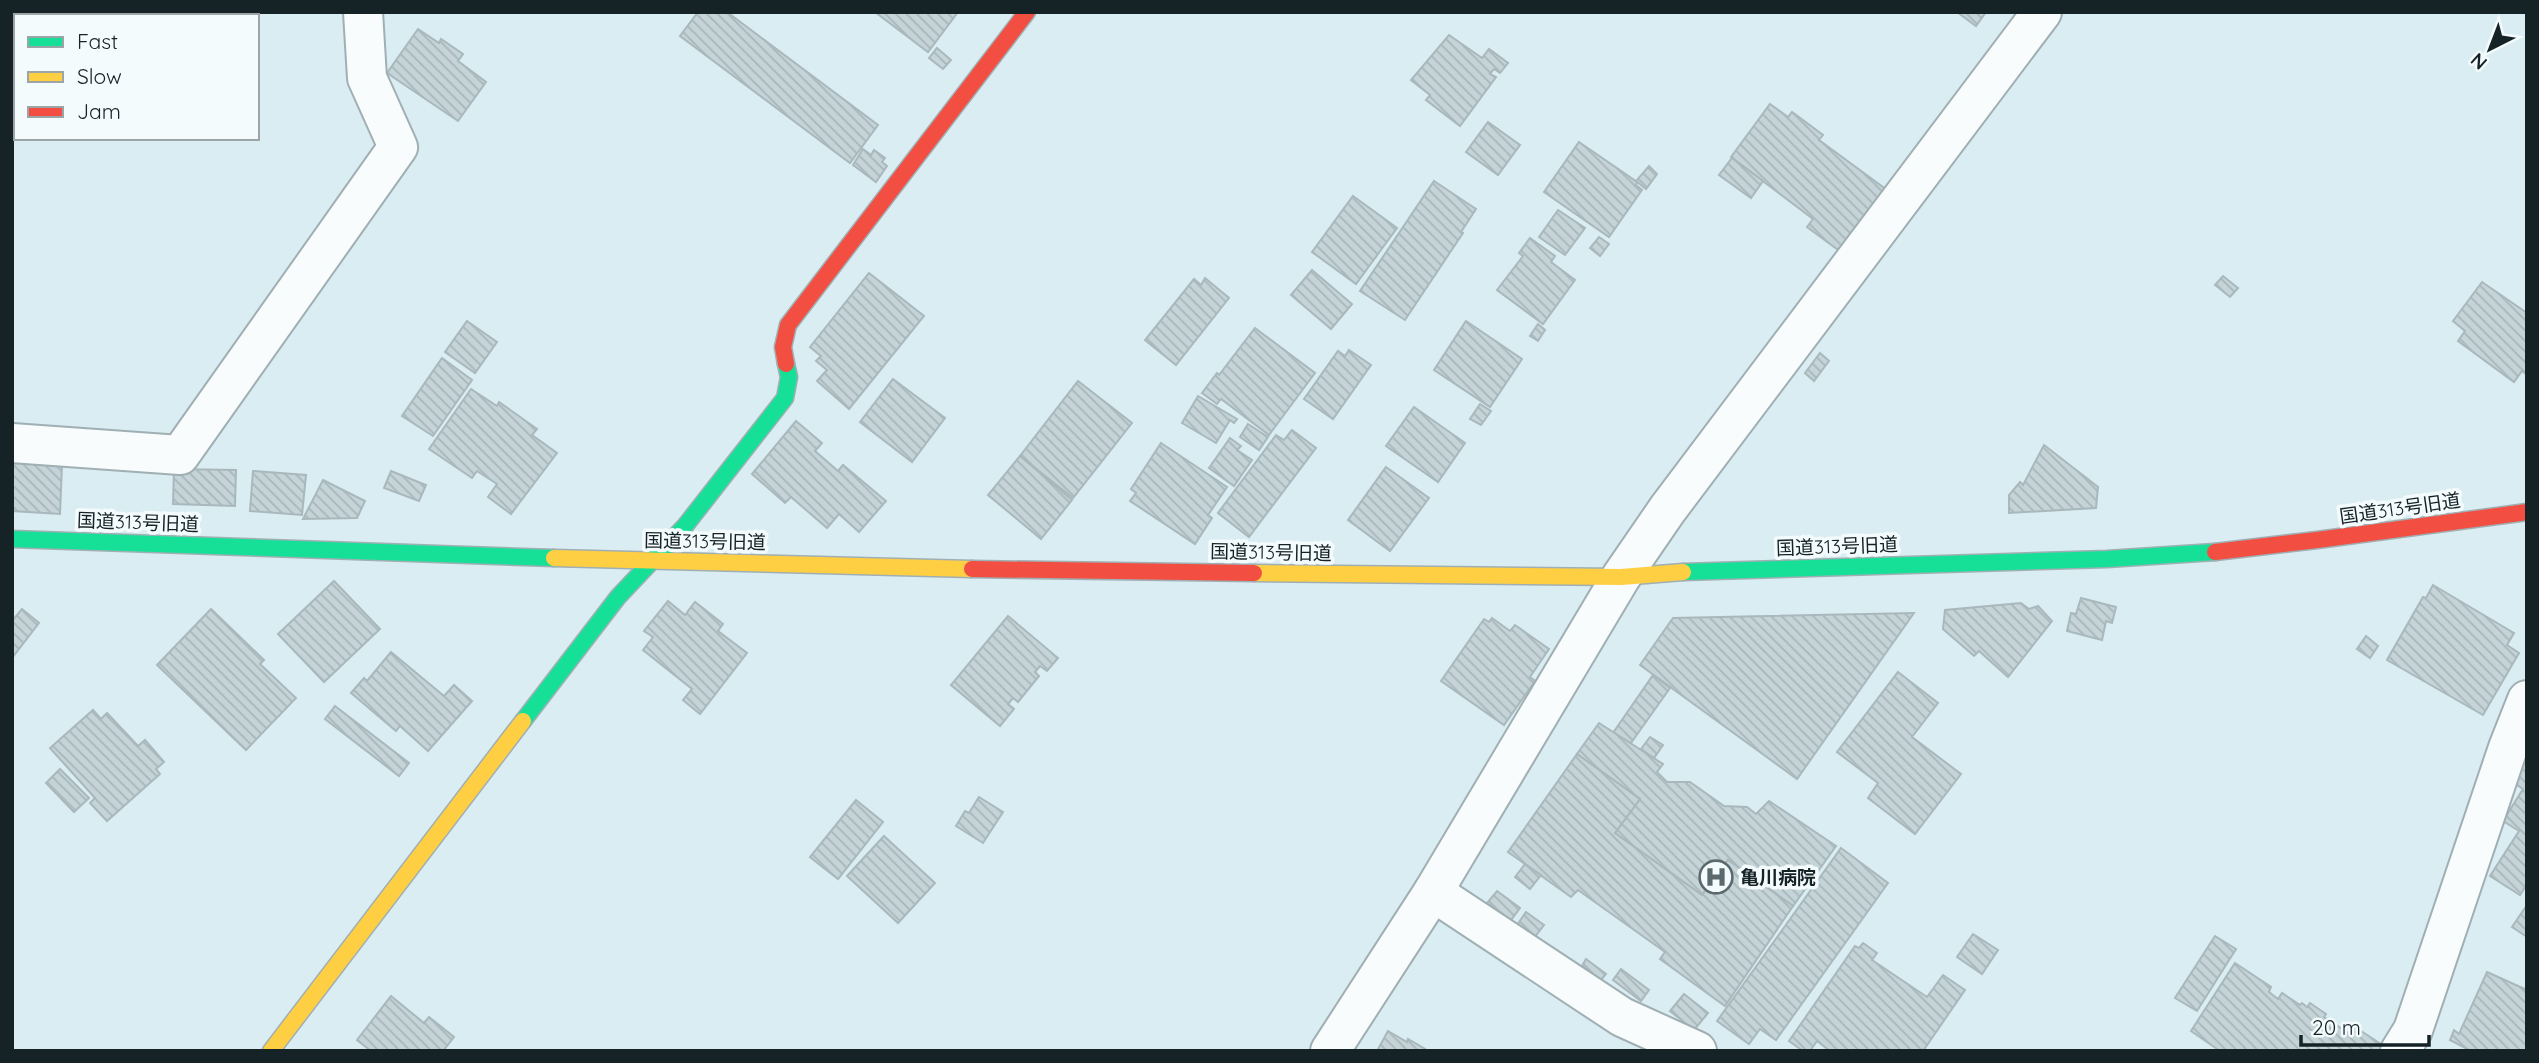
<svg xmlns="http://www.w3.org/2000/svg" width="2539" height="1063" font-family="Quicksand,'Noto Sans JP',sans-serif">
<style>
.building{fill:url(#building-back-hatch);stroke:#a9b8bc;stroke-width:2}
.lines{fill:none;stroke-linecap:round;stroke-linejoin:round}
.street-casing{stroke:#a0afb3;stroke-width:42}
.fast-casing{stroke:#a0afb3;stroke-width:19}
.slow-casing{stroke:#a0afb3;stroke-width:19}
.jam-casing{stroke:#a0afb3;stroke-width:19}
.street{stroke:#f9fcfd;stroke-width:38}
.fast{stroke:#16e098;stroke-width:16}
.slow{stroke:#ffcf43;stroke-width:16}
.jam{stroke:#f24e42;stroke-width:16}
.labels{text-anchor:middle;stroke-width:7;stroke-linejoin:round;paint-order:stroke}
.street-label{font-size:19px;fill:#152226;stroke:#f4fbfd}
.poi-label{font-size:19px;font-weight:bold;fill:#152226;stroke:#f4fbfd;text-anchor:start}
</style>
<defs>
<pattern id="building-back-hatch" width="6" height="6" patternUnits="userSpaceOnUse" patternTransform="scale(1.75)"><rect width="6" height="6" fill="#c5d4d8"/><path d="M-1 5l2 2M0 0l6 6M5-1l2 2" fill="none" stroke="#a8b6b9"/></pattern>
</defs>
<rect width="100%" height="100%" fill="#daedf2"/>
<!-- building -->
<g class="building">
<polygon points="12,12 113,12 119,16 16,16 16,105 12,103"/>
<polygon points="698,12 727,12 878,125 850,163 680,36"/>
<polygon points="875,12 958,12 928,52"/>
<polygon points="1957,12 1986,12 1976,26"/>
<polygon points="418,29 439,43 441,39 463,54 458,61 486,82 458,121 387,73"/>
<polygon points="1449,35 1482,58 1489,49 1508,63 1500,73 1494,69 1490,74 1496,77 1460,126 1426,100 1430,95 1411,80"/>
<polygon points="937,48 951,60 943,69 929,58"/>
<polygon points="1770,104 1788,117 1792,112 1823,135 1819,140 1887,190 1841,252 1807,227 1813,219 1731,157"/>
<polygon points="1488,122 1520,145 1498,175 1466,152"/>
<polygon points="1579,142 1637,182 1636,185 1642,190 1609,237 1544,192"/>
<polygon points="863,149 871,155 874,150 885,158 882,162 887,166 876,182 853,165"/>
<polygon points="1732,158 1763,181 1751,198 1719,175"/>
<polygon points="1649,166 1657,174 1646,189 1636,181"/>
<polygon points="1434,181 1476,209 1461,232 1463,233 1405,320 1360,291"/>
<polygon points="1353,196 1397,228 1356,284 1312,252"/>
<polygon points="1558,210 1585,228 1565,255 1539,237"/>
<polygon points="1599,237 1609,244 1600,256 1590,248"/>
<polygon points="1530,238 1555,256 1551,262 1575,280 1543,324 1497,290 1523,256 1519,253"/>
<polygon points="1312,270 1352,304 1331,329 1291,295"/>
<polygon points="869,273 924,316 849,409 817,381 827,370 816,361 821,356 810,347"/>
<polygon points="2223,276 2238,288 2230,297 2215,285"/>
<polygon points="1205,278 1229,298 1176,365 1145,340 1194,279 1201,285"/>
<polygon points="2482,282 2527,313 2527,375 2522,371 2514,382 2458,341 2465,331 2453,321"/>
<polygon points="467,321 497,342 475,373 445,352"/>
<polygon points="1466,321 1522,359 1490,407 1434,370"/>
<polygon points="1538,324 1545,330 1538,341 1530,336"/>
<polygon points="1255,328 1315,373 1269,435 1221,399 1217,404 1202,393 1217,373 1219,375"/>
<polygon points="1349,350 1371,365 1333,419 1304,399 1338,351 1345,356"/>
<polygon points="1820,353 1829,361 1814,381 1805,373"/>
<polygon points="442,358 472,380 433,436 402,416"/>
<polygon points="893,379 945,418 912,462 860,422"/>
<polygon points="1078,381 1132,423 1073,498 1020,456"/>
<polygon points="471,389 497,406 499,402 537,429 532,435 557,453 511,514 488,497 497,484 477,471 472,478 429,449"/>
<polygon points="1198,396 1237,419 1234,423 1230,420 1216,443 1182,423"/>
<polygon points="1480,404 1491,411 1481,425 1470,419"/>
<polygon points="1414,407 1465,443 1438,482 1386,446"/>
<polygon points="796,421 822,443 815,451 838,471 843,465 886,501 859,532 839,514 827,528 791,497 785,503 752,474"/>
<polygon points="1248,424 1268,437 1259,450 1240,437"/>
<polygon points="1292,430 1316,448 1249,537 1218,513 1276,435 1284,440"/>
<polygon points="1230,438 1241,446 1237,450 1252,460 1234,486 1209,468"/>
<polygon points="1161,443 1227,487 1208,515 1212,518 1195,544 1130,501 1136,493 1131,489"/>
<polygon points="2044,445 2098,487 2096,508 2009,513 2009,495 2020,482 2023,485"/>
<polygon points="1020,456 1072,500 1041,539 988,495"/>
<polygon points="12,463 62,465 60,514 12,511"/>
<polygon points="1386,467 1429,498 1390,551 1348,520"/>
<polygon points="174,469 236,470 235,506 173,504"/>
<polygon points="253,471 306,475 302,515 250,511"/>
<polygon points="391,471 426,485 419,501 384,488"/>
<polygon points="323,480 365,501 357,518 303,519"/>
<polygon points="334,581 380,629 324,682 278,634"/>
<polygon points="2433,585 2514,633 2507,645 2519,653 2483,715 2387,660 2423,597 2426,598"/>
<polygon points="2081,598 2116,607 2112,623 2106,621 2102,640 2067,631 2071,613 2076,614"/>
<polygon points="668,601 685,615 695,602 723,624 718,631 747,653 700,714 683,700 692,689 643,650 653,637 644,631"/>
<polygon points="2021,603 2029,609 2038,606 2052,621 2008,677 1979,651 1974,656 1943,629 1945,610"/>
<polygon points="22,609 39,623 12,658 12,621"/>
<polygon points="211,609 264,660 260,664 296,698 246,750 157,665"/>
<polygon points="1914,613 1797,779 1640,665 1673,618"/>
<polygon points="1008,616 1058,658 1047,671 1040,666 1035,672 1039,676 1018,702 1013,698 1008,704 1014,709 1000,726 951,685"/>
<polygon points="1492,618 1510,631 1515,625 1549,649 1530,677 1535,681 1504,725 1441,681 1484,619 1489,622"/>
<polygon points="2366,636 2378,646 2370,658 2357,649"/>
<polygon points="391,652 444,696 454,685 472,701 428,751 400,726 396,731 351,693 364,678 367,681"/>
<polygon points="1898,672 1938,703 1912,737 1961,774 1915,834 1868,798 1878,783 1837,752"/>
<polygon points="1653,675 1670,688 1631,743 1613,733"/>
<polygon points="335,706 409,763 399,776 325,719"/>
<polygon points="93,710 101,719 107,713 138,746 145,740 164,762 156,769 160,774 107,821 90,803 95,798 50,748"/>
<polygon points="1599,723 1663,764 1657,772 1667,782 1690,782 1724,806 1747,807 1756,814 1769,801 1836,846 1793,906 1728,860 1702,895 1615,833 1640,799 1577,754"/>
<polygon points="1650,737 1663,745 1654,758 1641,749"/>
<polygon points="1577,754 1640,799 1615,833 1702,895 1728,860 1793,906 1725,1006 1660,959 1665,952 1578,890 1571,897 1508,852"/>
<polygon points="2527,757 2527,884 2520,895 2490,876 2519,831 2503,821 2523,789 2511,781"/>
<polygon points="60,769 89,798 74,812 46,783"/>
<polygon points="979,797 1003,812 983,843 956,826 965,811 969,813"/>
<polygon points="856,800 883,822 838,879 810,857"/>
<polygon points="884,836 935,883 898,923 847,876"/>
<polygon points="1841,848 1888,883 1776,1040 1760,1029 1749,1044 1717,1021"/>
<polygon points="1525,864 1541,875 1530,889 1515,877"/>
<polygon points="1497,891 1520,908 1511,920 1487,903"/>
<polygon points="2527,905 2527,937 2512,927"/>
<polygon points="1526,912 1544,925 1534,938 1517,925"/>
<polygon points="1973,934 1998,950 1982,974 1957,957"/>
<polygon points="2215,936 2236,949 2197,1011 2175,998"/>
<polygon points="1863,943 1877,953 1872,960 1927,997 1943,975 1965,990 1923,1051 1830,1051 1817,1041 1810,1051 1803,1051 1789,1041 1855,946 1859,948"/>
<polygon points="1586,959 1606,974 1600,981 1582,966"/>
<polygon points="2235,963 2271,987 2269,992 2278,999 2282,993 2300,1005 2302,1003 2307,1007 2310,1003 2326,1014 2324,1017 2350,1034 2355,1027 2384,1046 2381,1051 2220,1051 2191,1031"/>
<polygon points="1621,969 1649,990 1641,1001 1613,980"/>
<polygon points="2487,972 2527,990 2527,1051 2471,1051 2450,1040 2454,1030 2459,1034"/>
<polygon points="1684,994 1708,1013 1694,1030 1670,1011"/>
<polygon points="391,996 424,1023 429,1017 454,1037 443,1051 371,1051 357,1040"/>
<polygon points="1388,1031 1407,1042 1408,1039 1425,1049 1424,1051 1377,1051"/>
</g>
<g class="lines">
<defs>
<g id="street">
<polyline points="12,443 180,455 398,147 367,78 363,12"/>
<polyline points="1433,892 1622,1017 1697,1051"/>
<polyline points="1330,1051 1433,892 1621,577 1667,510 2042,12"/>
<polyline points="2400,1051 2413,1030 2508,748 2527,700"/>
</g>
<g id="fast">
<polyline points="12,539 554,558"/>
<polyline points="1683,572 2107,559 2215,552"/>
<polyline points="523,721 618,597 685,526 785,398 789,377 786,364"/>
</g>
<g id="slow">
<polyline points="554,558 972,569"/>
<polyline points="1254,573 1621,577 1683,572"/>
<polyline points="271,1051 523,721"/>
</g>
<g id="jam">
<polyline points="786,364 783,347 788,325 1027,12"/>
<polyline points="2215,552 2317,540 2527,512"/>
<polyline points="972,569 1254,573"/>
</g>
</defs>
<!-- street casing -->
<use href="#street" class="street-casing"/>
<!-- fast casing -->
<use href="#fast" class="fast-casing"/>
<!-- slow casing -->
<use href="#slow" class="slow-casing"/>
<!-- jam casing -->
<use href="#jam" class="jam-casing"/>
<!-- street -->
<use href="#street" class="street"/>
<!-- fast -->
<use href="#fast" class="fast"/>
<!-- slow -->
<use href="#slow" class="slow"/>
<!-- jam -->
<use href="#jam" class="jam"/>
</g>
<!-- icons -->
<defs>
<symbol id="hospital-ring" viewBox="-11 -11 22 22"><circle r="9.5" fill="#f4fbfd" stroke="#5a696d" stroke-width="1.5"/><path d="M-5-5h3v3.5h4V-5h3V5h-3V1.5h-4V5h-3Z" fill="#5a696d"/></symbol>
</defs>
<g fill-rule="evenodd">
<use href="#hospital-ring" x="1697" y="858" width="38" height="38"/>
</g>
<g class="labels">
<!-- street labels -->
<g class="street-label">
<text transform="translate(2400 508) rotate(-8)" y="7">国道313号旧道</text>
<text transform="translate(138 522) rotate(2)" y="7">国道313号旧道</text>
<text transform="translate(705 541) rotate(1)" y="7">国道313号旧道</text>
<text transform="translate(1837 546) rotate(-2)" y="7">国道313号旧道</text>
<text transform="translate(1271 552) rotate(1)" y="7">国道313号旧道</text>
</g>
<!-- poi labels -->
<g class="poi-label">
<text x="1740" y="884">亀川病院</text>
</g>
</g>
<!-- border -->
<rect width="2539" height="1063" fill="none" stroke="#152226" stroke-width="28"/>
<!-- legend -->
<rect x="14" y="14" width="245" height="126" fill="#f4fbfd" stroke="#9ba4a7" stroke-width="2"/>
<rect x="28" y="37" width="35" height="10" fill="#16e098" stroke="#9ba4a7" stroke-width="2"/>
<text x="77" y="49" font-size="21" fill="#152226">Fast</text>
<rect x="28" y="72" width="35" height="10" fill="#ffcf43" stroke="#9ba4a7" stroke-width="2"/>
<text x="77" y="84" font-size="21" fill="#152226">Slow</text>
<rect x="28" y="107" width="35" height="10" fill="#f24e42" stroke="#9ba4a7" stroke-width="2"/>
<text x="77" y="119" font-size="21" fill="#152226">Jam</text>
<!-- north arrow -->
<g transform="translate(2490 49) rotate(222)" stroke="#f4fbfd" stroke-width="5" paint-order="stroke">
<path d="M0-5L12 26L0 18L-12 26Z" fill="#152226"/>
<text y="-10" font-size="19" font-weight="bold" text-anchor="middle" fill="#152226">N</text>
</g>
<!-- scale -->
<path d="M2301 1035v10h128v-10" fill="none" stroke="#152226" stroke-width="3.5"/>
<text x="2312" y="1035" font-size="21" fill="#152226" stroke="#f4fbfd" stroke-width="5" paint-order="stroke">20 m</text>
</svg>
